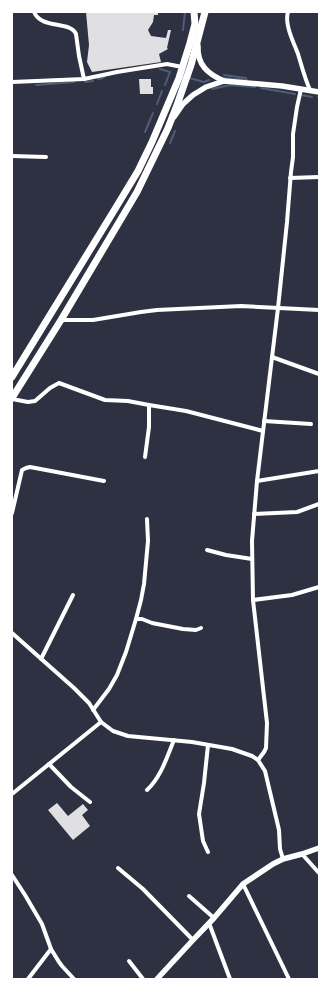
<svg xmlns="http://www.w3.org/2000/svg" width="331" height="991" font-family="'DejaVu Sans',sans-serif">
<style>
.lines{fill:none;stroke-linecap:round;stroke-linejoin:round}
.stream{stroke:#4f5d75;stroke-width:2}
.building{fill:#e0e0e3}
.minor{stroke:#fff;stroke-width:4}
.tertiary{stroke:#fff;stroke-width:5.5}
.primary{stroke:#fff;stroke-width:7}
</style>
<rect width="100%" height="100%" fill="#2d3142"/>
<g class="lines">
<!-- stream -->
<g class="stream">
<polyline points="183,30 185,12"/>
<polyline points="160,69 170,72"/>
<polyline points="224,75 246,78 246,80"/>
<polyline points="189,78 204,82 209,80"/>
<polyline points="223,78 247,80"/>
<polyline points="98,79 103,78 105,76"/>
<polyline points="85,82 93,81"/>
<polyline points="36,85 74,82"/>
<polyline points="165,85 170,72"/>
<polyline points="261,88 295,94"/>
<polyline points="212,89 230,85 255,87"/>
<polyline points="301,95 312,97"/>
<polyline points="318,97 319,97"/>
<polyline points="157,104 162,91"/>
<polyline points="145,132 153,113"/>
<polyline points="170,143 175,131"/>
</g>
</g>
<!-- building -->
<g class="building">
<polygon points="86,12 158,12 158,15 154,15 153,22 148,30 151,36 166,38 168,30 171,30 167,48 168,49 159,54 161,62 92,72 87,62 89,45"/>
<polygon points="139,79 151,79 151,87 153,87 153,94 140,94"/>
<polygon points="57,803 68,816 83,804 88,810 82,815 90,826 73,840 48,810"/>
</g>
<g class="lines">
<!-- minor -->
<g class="minor">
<path d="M34 12C42 30 69 20 76 34L79 56 84 79"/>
<path d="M288 12C284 24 294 43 298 54 302 67 305 79 310 90"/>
<polyline points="12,82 84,79 117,72 167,64 182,67"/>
<polyline points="12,156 46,157"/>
<polyline points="290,178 319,177"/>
<polyline points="61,320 93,320 141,312 157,310 241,306 319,310"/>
<polyline points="272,357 319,374"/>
<polyline points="12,399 28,402 35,401 50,388 59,383 105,400 128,401 149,405 186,411 263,431"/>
<polyline points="264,421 311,424"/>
<polyline points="145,457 149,427 149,405"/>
<polyline points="257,481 319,471"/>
<polyline points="12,513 22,470 26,468 30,467 104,481"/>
<polyline points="254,514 297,512 319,504"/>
<polyline points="207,550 226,555 252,559"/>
<polyline points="253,600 292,595 319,587"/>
<polyline points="136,619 142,619 152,623 183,629 196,630 201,628"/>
<polyline points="12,633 74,688 89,703 101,722 113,731 128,736 192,742 232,749 252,756 258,760 265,771 279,830 280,849 283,859"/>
<polyline points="41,659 73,595"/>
<polyline points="93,710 109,689 117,675 126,652 136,619 141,600 144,584 148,541 147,519"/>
<polyline points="208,745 204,783 199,814 203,841 208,852"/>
<polyline points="258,760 264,752 266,748 267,723 253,600 252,541 257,481 278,308 287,222 291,172 293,157 293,134 297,107 301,89"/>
<polyline points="49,764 71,787 90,802"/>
<path d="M147 790C161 777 167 757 174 740"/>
<polyline points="12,794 101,722"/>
<polyline points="302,854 319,873"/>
<polyline points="118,868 143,889 193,940"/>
<polyline points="12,875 25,895 42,924 51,949 59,962 62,966 74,979"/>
<polyline points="243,884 289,979"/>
<polyline points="189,896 214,918"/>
<polyline points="209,923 230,979"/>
<polyline points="129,961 143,979"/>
<polyline points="28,979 51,949"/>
</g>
<!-- tertiary -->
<g class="tertiary">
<path d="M198 46C197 65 208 74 224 81"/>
<polyline points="174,117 183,104 193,95 206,87 224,81 282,86 319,92"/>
<polyline points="157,979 193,940 214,918 243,884 273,864 283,859 302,854 319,848"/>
</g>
<!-- primary -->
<g class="primary">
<polyline points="12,377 115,209 138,171 152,142 179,78 190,43 195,24 194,12"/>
<polyline points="12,398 61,320 137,192 168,128 177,105 191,65 205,12"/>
</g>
</g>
<!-- border -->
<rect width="331" height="991" fill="none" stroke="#ffffff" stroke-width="26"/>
</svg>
